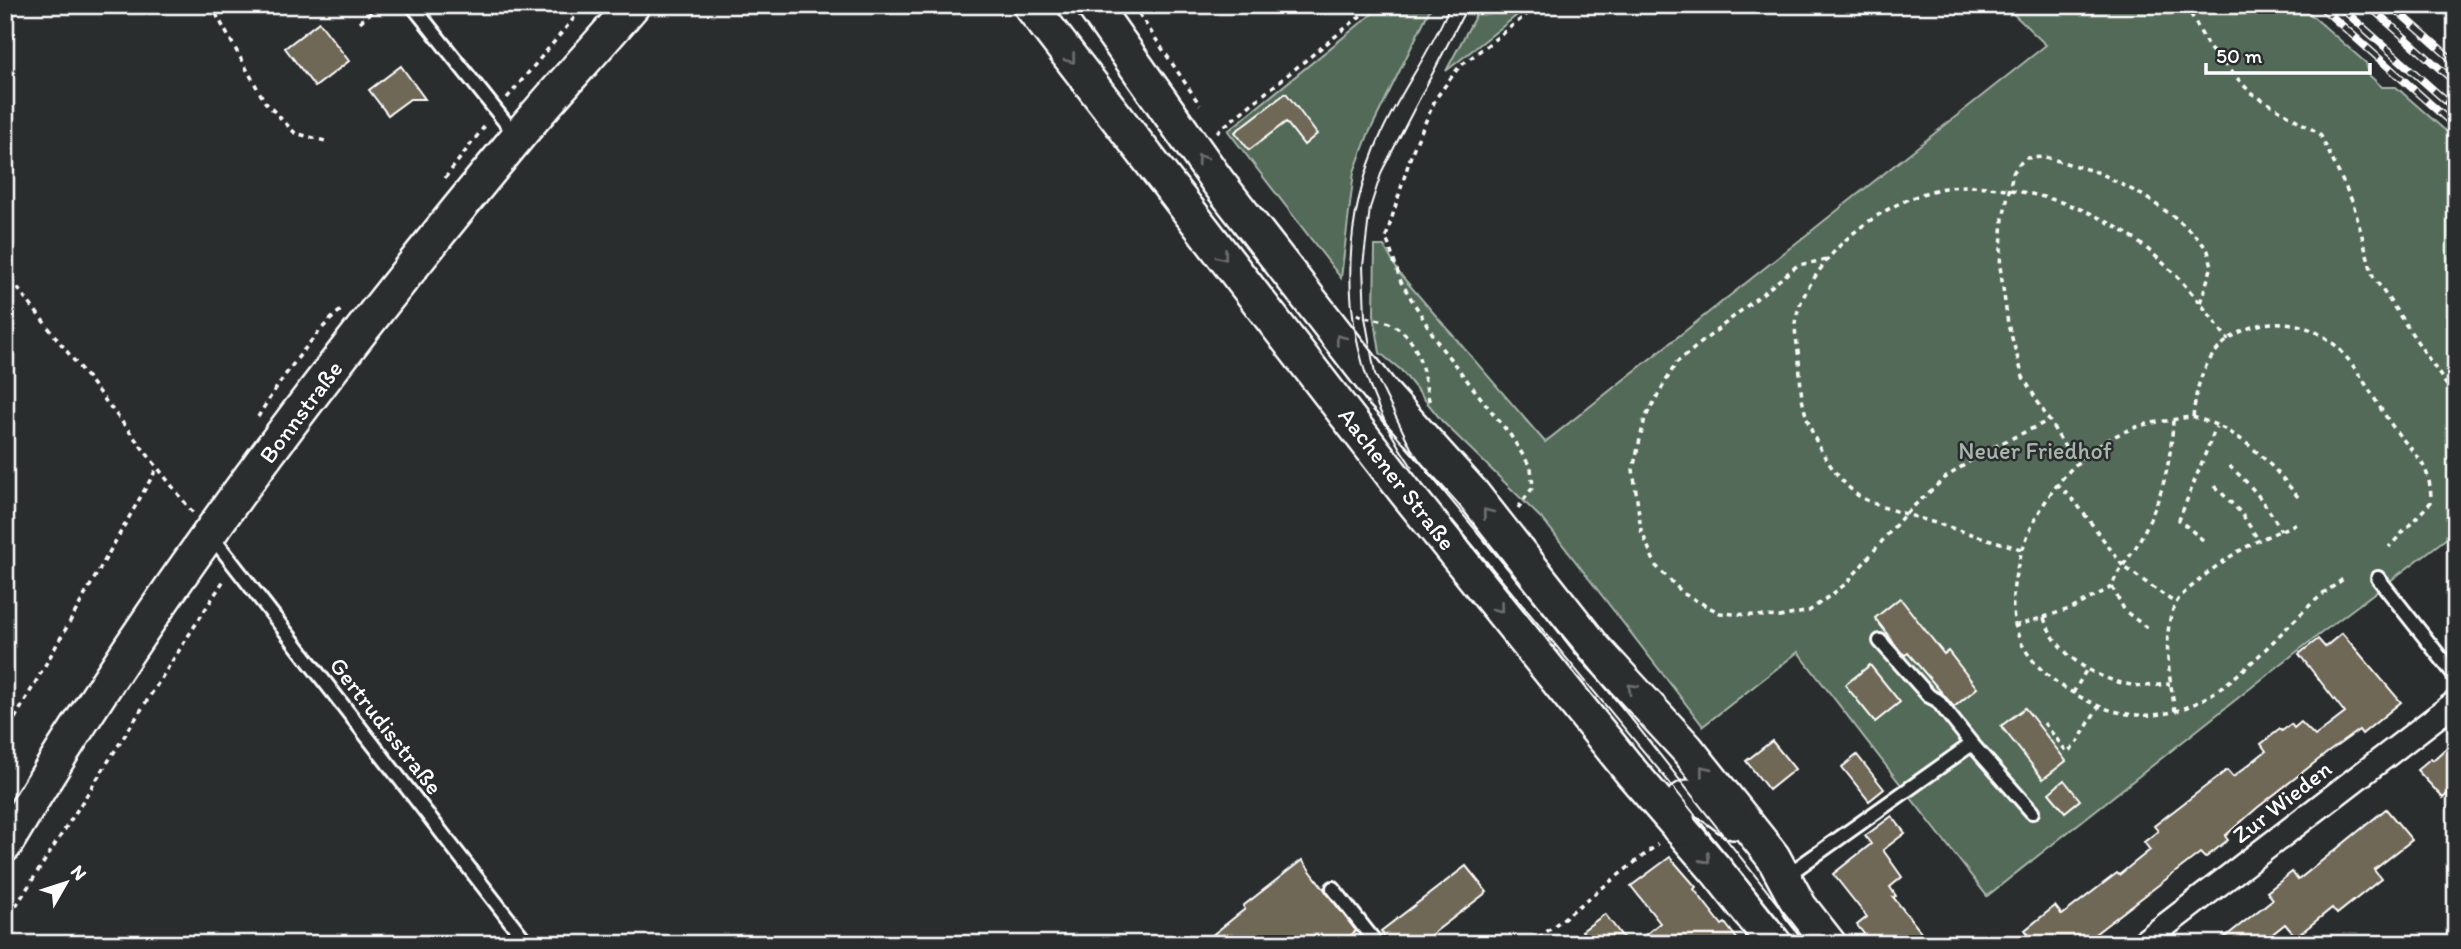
<svg xmlns="http://www.w3.org/2000/svg" width="2461" height="949" font-family="Itim,sans-serif">
<style>
.green{fill:#526b59;stroke:#a8b5ac;stroke-width:2}
.building{fill:#6f6757;stroke:#fff;stroke-width:2}
.lines{fill:none;stroke-linecap:round;stroke-linejoin:round}
.lane-casing{stroke:#fff;stroke-width:18}
.street-casing{stroke:#fff;stroke-width:28}
.secondary-casing{stroke:#fff;stroke-width:38}
.path{stroke:#fff;stroke-width:3.5;stroke-dasharray:5 5;stroke-linecap:butt}
.lane{stroke:#2a2d2e;stroke-width:12}
.street{stroke:#2a2d2e;stroke-width:23}
.secondary{stroke:#2a2d2e;stroke-width:33}
.tram{stroke:#fff;stroke-width:2}
.rail-casing{stroke:#fff;stroke-width:8}
.rail{stroke:#2a2d2e;stroke-width:5;stroke-dasharray:16;stroke-linecap:butt}
.oneway{stroke:#6a6c6d}
.labels{text-anchor:middle;stroke-width:5;stroke-linejoin:round;paint-order:stroke}
.street-label{font-size:24px;fill:#fff;stroke:#2a2d2e}
.park-label{font-size:24px;fill:#a8b5ac;stroke:#2a2d2e}
</style>
<rect width="100%" height="100%" fill="#2a2d2e"/>
<filter id="ink" filterUnits="userSpaceOnUse"><feTurbulence type="fractalNoise" baseFrequency=".0143" numOctaves="2"/><feDisplacementMap in="SourceGraphic" scale="14" xChannelSelector="R" yChannelSelector="G"/><feConvolveMatrix kernelMatrix="1 2 1 2 8 2 1 2 1" color-interpolation-filters="sRGB"/></filter>
<g filter="url(#ink)">
<!-- green -->
<g class="green">
<polygon points="1383,5 1432,5 1368,135 1354,172 1341,278 1228,131"/>
<polygon points="1481,5 1530,5 1446,71 1480,7"/>
<polygon points="2004,5 2300,5 2366,63 2369,75 2382,87 2396,87 2456,140 2456,531 2295,653 1987,896 1798,652 1703,726 1545,522 1442,421 1401,370 1380,353 1374,314 1375,246 1384,246 1399,273 1545,442 2046,45"/>
</g>
<!-- building -->
<g class="building">
<polygon points="319,22 349,61 315,87 285,48"/>
<polygon points="401,66 425,99 410,99 388,115 369,90"/>
<polygon points="1286,93 1317,134 1304,145 1286,122 1249,150 1235,132"/>
<polygon points="1900,598 1944,654 1948,651 1977,688 1954,707 1908,653 1905,655 1901,652 1875,618"/>
<polygon points="2342,633 2401,702 2362,734 2359,730 2327,753 2257,808 2225,836 2228,840 2205,858 2200,853 2082,944 2036,944 2025,930 2055,906 2062,915 2117,873 2119,875 2150,850 2144,842 2158,831 2154,826 2227,770 2233,777 2266,751 2261,744 2280,729 2282,731 2291,724 2294,728 2301,722 2315,736 2345,713 2299,654 2318,639 2325,647"/>
<polygon points="1870,665 1900,702 1875,722 1845,685"/>
<polygon points="2025,708 2066,761 2043,779 2001,726"/>
<polygon points="2456,739 2456,786 2443,798 2417,770 2431,758 2433,760"/>
<polygon points="1772,741 1795,769 1769,790 1746,761"/>
<polygon points="1857,755 1884,789 1869,801 1842,767"/>
<polygon points="2064,780 2080,800 2065,812 2049,793"/>
<polygon points="2386,809 2412,840 2374,870 2381,879 2337,914 2332,908 2296,937 2285,924 2260,944 2216,944 2273,899 2267,892 2292,872 2298,880"/>
<polygon points="1892,816 1905,833 1883,850 1902,877 1890,887 1896,896 1893,897 1922,933 1909,944 1872,944 1857,925 1867,917 1833,874 1871,844 1865,836"/>
<polygon points="1670,857 1696,887 1694,889 1722,925 1725,923 1741,944 1634,944 1660,923 1631,886"/>
<polygon points="1302,860 1356,931 1340,944 1279,944 1272,935 1262,944 1201,944 1245,909 1243,906"/>
<polygon points="1466,866 1487,892 1419,944 1390,944 1381,931"/>
<polygon points="1605,914 1628,944 1592,944 1582,931"/>
</g>
<g class="lines">
<defs>
<g id="lane">
<polyline points="412,5 517,137"/>
<polyline points="210,534 528,944"/>
<polyline points="2378,578 2456,677"/>
<polyline points="1880,641 1929,696 1937,700 1972,744"/>
<polyline points="1786,876 1972,744 2032,812"/>
<polyline points="1333,888 1377,944"/>
</g>
<polyline id="street" points="2141,944 2456,702"/>
<g id="secondary">
<polyline points="1030,5 1404,490 1632,773 1716,870 1775,944"/>
<polyline points="1093,5 1218,182 1383,394 1472,493 1595,649 1687,749 1773,857 1800,907 1829,944"/>
<polyline points="1679,828 1676,813 1683,800 1688,797 1706,801 1734,822"/>
<path d="M5 845C153 596 330 363 515 140 553 94 594 51 633 5"/>
</g>
</defs>
<!-- lane casing -->
<use href="#lane" class="lane-casing"/>
<!-- street casing -->
<use href="#street" class="street-casing"/>
<!-- secondary casing -->
<use href="#secondary" class="secondary-casing"/>
<!-- path -->
<g class="path">
<polyline points="211,5 265,102 295,133 329,142"/>
<polyline points="1133,5 1200,105"/>
<polyline points="2186,5 2209,48 2251,93 2320,134 2353,203 2373,276 2456,399"/>
<polyline points="360,22 379,5"/>
<polyline points="507,98 585,5"/>
<polyline points="1217,132 1374,5"/>
<polyline points="445,178 487,123"/>
<polyline points="1826,260 1798,265 1676,363 1645,418 1633,469 1641,530 1656,566 1684,594 1720,613 1780,617 1809,611 1847,583 1904,515 1945,478 1985,451 2048,421"/>
<polyline points="5,272 193,513"/>
<path d="M1357 314C1367 319 1379 318 1389 323 1422 338 1422 373 1430 404"/>
<path d="M258 417C276 386 314 332 341 310"/>
<path d="M2193 417C2195 400 2197 386 2204 370 2229 318 2293 308 2335 345 2359 368 2372 397 2391 424 2412 455 2431 459 2431 502L2389 547"/>
<polyline points="2083,458 2065,447 2023,377 2008,324 2000,266 2003,218 2013,173 2019,164 2027,158 2045,157 2100,173 2142,195 2176,218 2200,240 2208,251 2212,266 2200,303"/>
<path d="M2229 466C2251 484 2268 506 2281 531"/>
<polyline points="2057,484 2076,503 2123,566 2175,603"/>
<polyline points="2215,486 2242,514 2259,541"/>
<path d="M2298 497C2270 462 2241 430 2196 418 2187 416 2174 420 2165 421 2089 429 2033 499 2017 569 2011 595 2010 622 2023 646 2038 672 2061 687 2086 700 2122 719 2162 721 2198 702 2241 679 2271 642 2306 609 2317 598 2330 589 2343 579"/>
<polyline points="1518,508 1533,487 1531,468 1511,436 1440,346 1401,282 1386,237 1412,152 1436,98 1459,67 1539,5"/>
<polyline points="2203,540 2179,520 2216,427"/>
<path d="M2021 549 1879 506C1872 502 1862 499 1856 494 1829 471 1808 433 1802 398 1800 382 1800 367 1798 351 1797 343 1795 333 1795 324 1798 300 1814 277 1828 259 1854 226 1898 199 1939 189 1981 179 2055 196 2094 215 2152 243 2191 288 2228 340"/>
<path d="M2044 618C2057 655 2094 679 2132 685 2144 687 2158 685 2170 684"/>
<polyline points="2015,626 2073,608 2112,587"/>
<path d="M2147 628 2125 611 2112 587C2116 571 2129 559 2137 545 2160 503 2171 468 2173 420"/>
<polyline points="2073,693 2087,669"/>
<path d="M2175 711C2170 681 2161 633 2175 605 2179 596 2190 588 2197 582 2213 568 2231 555 2250 545 2266 536 2283 530 2299 522"/>
<polyline points="2044,723 2067,752 2076,745 2098,707"/>
<polyline points="5,736 157,468"/>
<polyline points="5,923 224,580"/>
<polyline points="1531,944 1658,844"/>
</g>
<!-- lane -->
<use href="#lane" class="lane"/>
<!-- street -->
<use href="#street" class="street"/>
<!-- secondary -->
<use href="#secondary" class="secondary"/>
<!-- tram -->
<g class="tram">
<polyline points="1468,5 1382,171 1370,208 1363,266 1365,317 1375,374 1411,448 1427,471 1634,722 1809,944"/>
<path d="M1412 467C1342 367 1331 243 1382 132 1402 89 1432 50 1450 5"/>
<polyline points="1452,520 1673,787 1777,919"/>
</g>
<defs>
<g id="rail">
<polyline points="2319,5 2456,127"/>
<polyline points="2338,5 2456,110"/>
<polyline points="2368,5 2456,83"/>
<polyline points="2391,5 2456,63"/>
</g>
</defs>
<!-- rail casing -->
<use href="#rail" class="rail-casing"/>
<!-- rail -->
<use href="#rail" class="rail"/>
</g>
<!-- one-way arrows -->
<defs><path id="oneway-chevron" d="M-2-3.5L2.5 0L-2 3.5" fill="none" stroke-width="1.6" stroke-linecap="round" stroke-linejoin="round" transform="scale(1.75)"/></defs>
<g class="oneway">
<use href="#oneway-chevron" transform="translate(1071 59) rotate(52)"/>
<use href="#oneway-chevron" transform="translate(1201 159) rotate(-126)"/>
<use href="#oneway-chevron" transform="translate(1223 256) rotate(52)"/>
<use href="#oneway-chevron" transform="translate(1340 339) rotate(-128)"/>
<use href="#oneway-chevron" transform="translate(1487 513) rotate(-128)"/>
<use href="#oneway-chevron" transform="translate(1499 608) rotate(51)"/>
<use href="#oneway-chevron" transform="translate(1632 688) rotate(-134)"/>
<use href="#oneway-chevron" transform="translate(1704 770) rotate(-129)"/>
<use href="#oneway-chevron" transform="translate(1706 859) rotate(48)"/>
</g>
</g>
<g class="labels">
<!-- street labels -->
<g class="street-label">
<text transform="translate(301 412) rotate(-53)" y="8">Bonnstraße</text>
<text transform="translate(1397 479) rotate(52)" y="8">Aachener Straße</text>
<text transform="translate(386 726) rotate(52)" y="8">Gertrudisstraße</text>
<text transform="translate(2282 802) rotate(-38)" y="8">Zur Wieden</text>
</g>
<!-- park labels -->
<g class="park-label">
<text x="2035" y="459">Neuer Friedhof</text>
</g>
</g>
<!-- margin -->
<rect width="2461" height="949" fill="none" stroke="#2a2d2e" stroke-width="28"/>
<rect x="14" y="14" width="2433" height="921" fill="none" stroke="#fff" stroke-width="2.5" filter="url(#ink)"/>
<!-- north arrow -->
<g transform="translate(66 883) rotate(51)" stroke="#2a2d2e" stroke-width="5" paint-order="stroke">
<path d="M0-5L12 26L0 18L-12 26Z" fill="#ffffff"/>
<text y="-10" font-size="19" font-weight="bold" text-anchor="middle" fill="#ffffff">N</text>
</g>
<!-- scale -->
<path d="M2206 63v10h164v-10" fill="none" stroke="#ffffff" stroke-width="3.5"/>
<text x="2216" y="63" font-size="21" fill="#ffffff" stroke="#2a2d2e" stroke-width="5" paint-order="stroke">50 m</text>
</svg>
